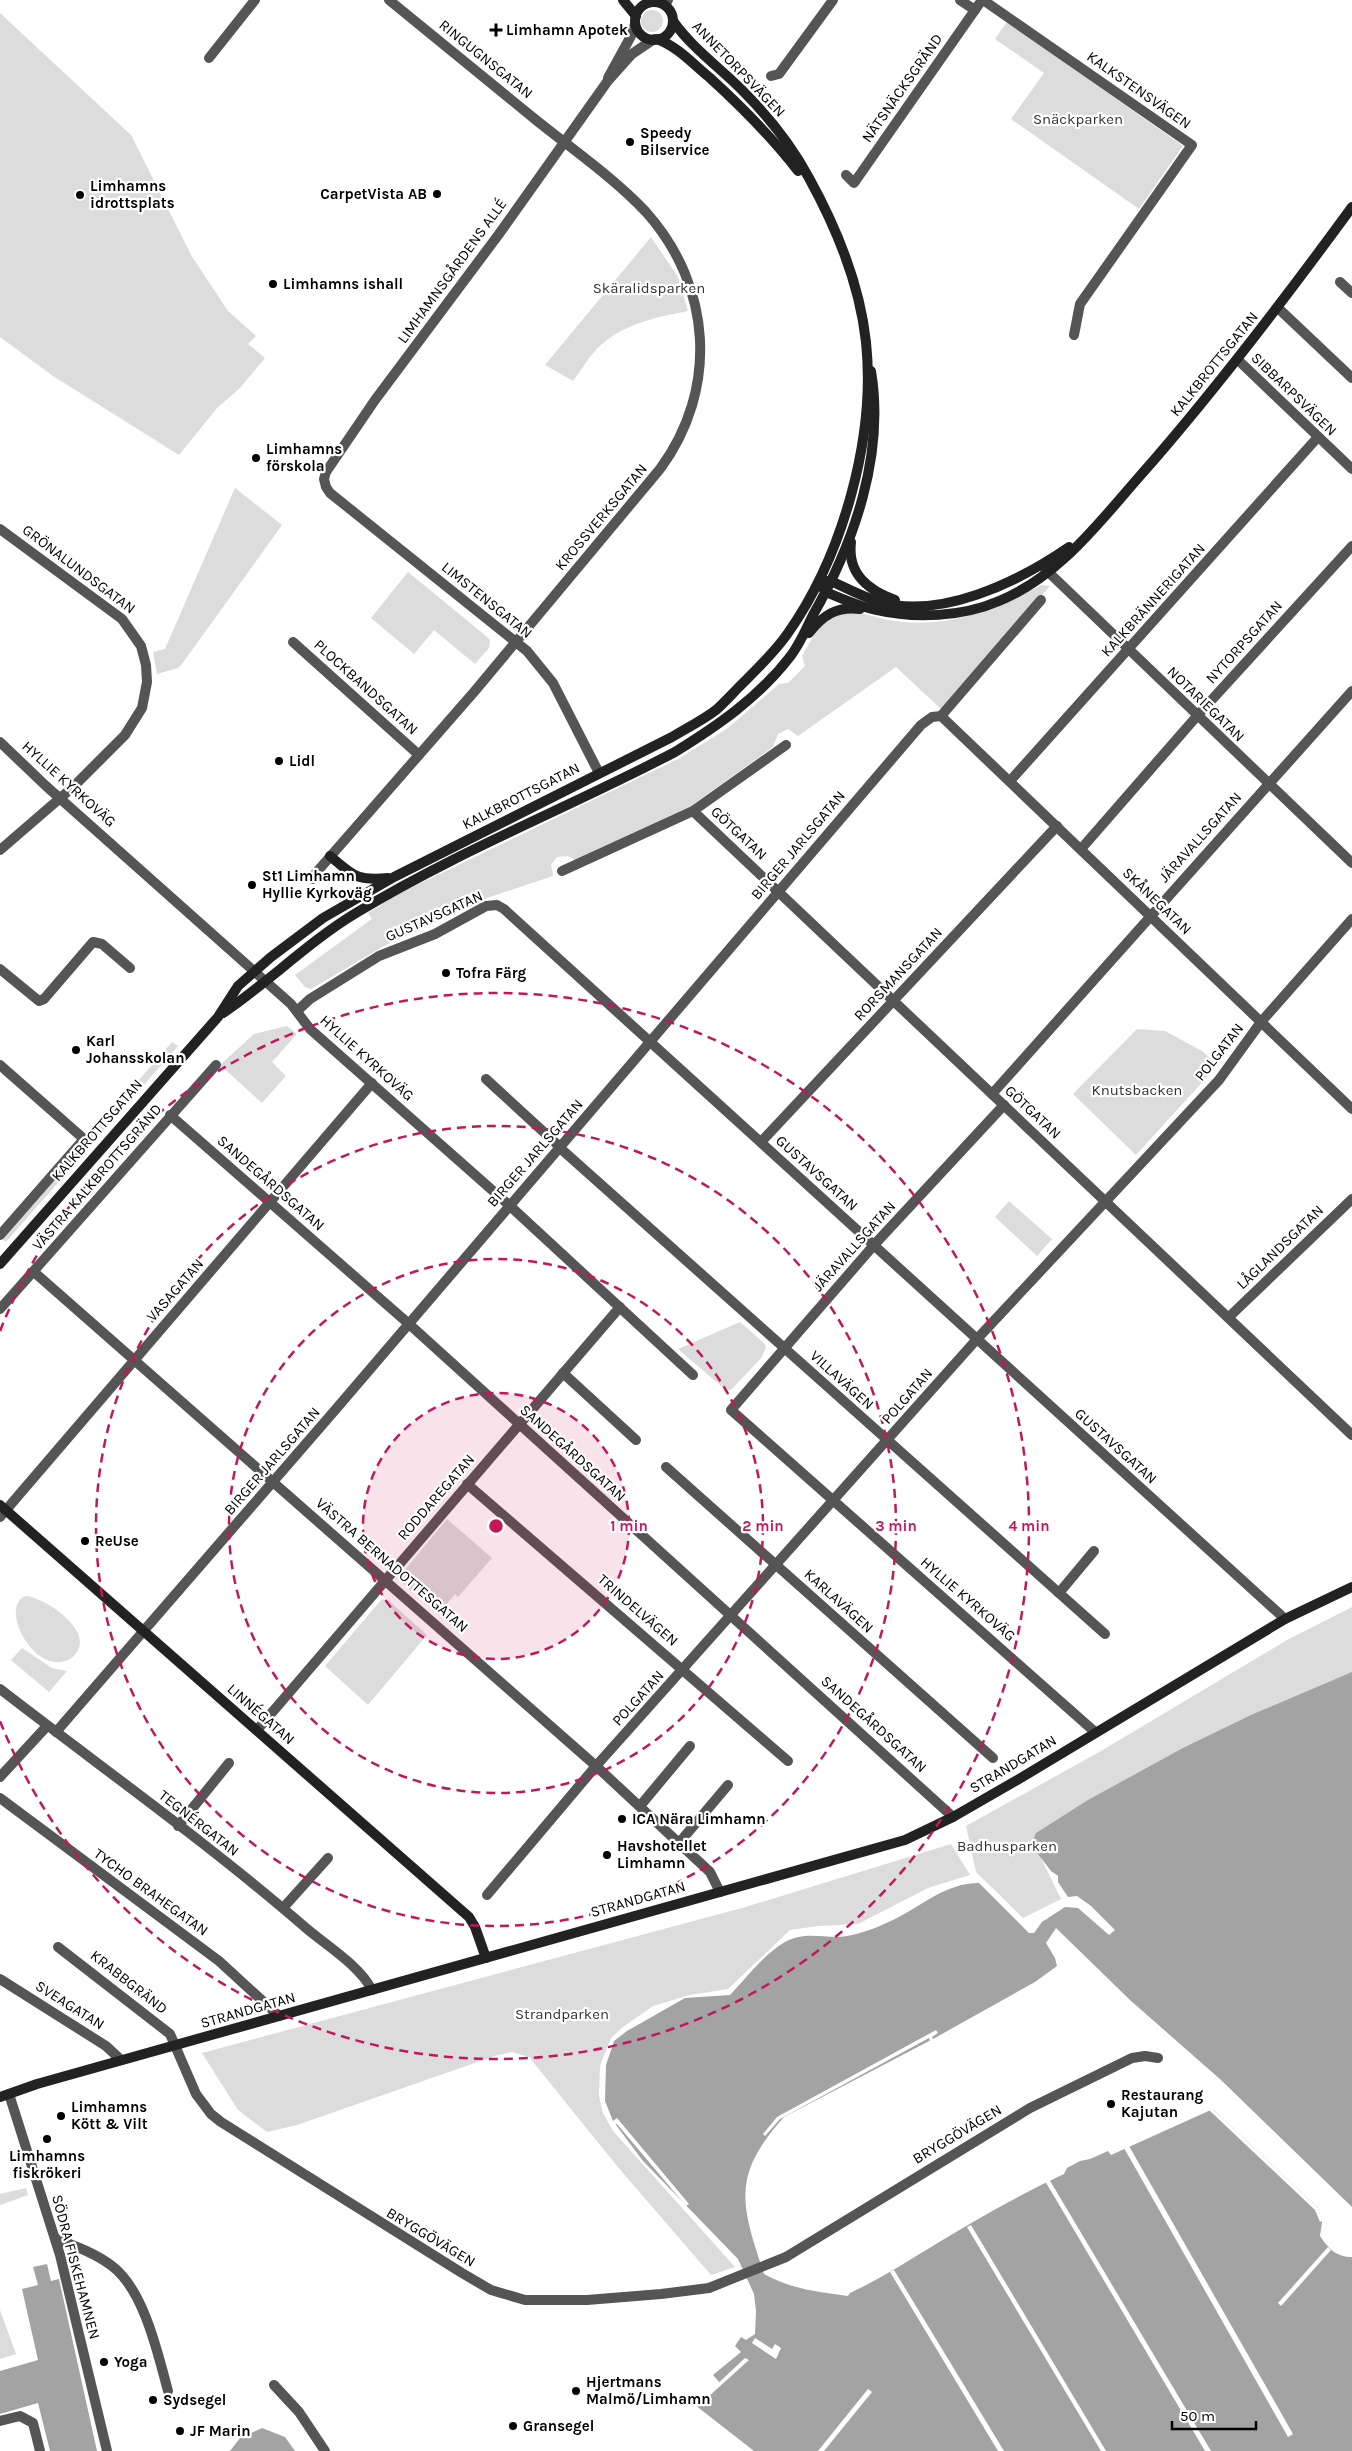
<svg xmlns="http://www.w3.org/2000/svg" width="1352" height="2451" font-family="Karla,sans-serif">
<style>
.green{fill:#dcdcdc}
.water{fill:#a3a3a3}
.pier{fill:#fff}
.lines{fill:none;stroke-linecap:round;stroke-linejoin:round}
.street{stroke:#555;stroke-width:10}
.secondary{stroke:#222;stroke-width:10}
.ring{fill:none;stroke:#c2185b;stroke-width:2.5;stroke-dasharray:9 6}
.poi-dot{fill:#000;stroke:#fff;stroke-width:2}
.labels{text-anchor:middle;stroke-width:4.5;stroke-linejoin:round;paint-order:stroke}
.poi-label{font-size:15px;font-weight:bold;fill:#000;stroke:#fff;text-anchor:start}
.street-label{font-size:15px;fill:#000;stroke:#fff}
.park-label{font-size:15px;fill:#333;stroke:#fff}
.centre{fill:#c2185b;stroke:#fff;stroke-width:2.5}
.ring-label{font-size:15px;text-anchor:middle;font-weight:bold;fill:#c2185b;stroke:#fff;stroke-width:4.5;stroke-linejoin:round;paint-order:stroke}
</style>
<rect width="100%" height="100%" fill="#fff"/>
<!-- green -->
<g class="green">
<circle cx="652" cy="21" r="11"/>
<polygon points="0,13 131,135 191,255 228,311 256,336 248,344 265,358 240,388 217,408 179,455 53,376 0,337"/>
<polygon points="1007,22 1183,146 1139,209 1011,119 1044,73 995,39"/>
<path d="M651 237 678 277 688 311C657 317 627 323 602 344 591 353 582 369 573 381L545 365Z"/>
<polygon points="235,488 282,525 182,664 178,668 157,674 153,652 165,649"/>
<polygon points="408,572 486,636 490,640 489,648 475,664 434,630 414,654 371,618"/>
<path d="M1041 585 1050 586 941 709 896 667 798 736 788 729 778 734 773 747 684 811 575 860 568 856 557 857 551 865 553 876 490 897 384 946 311 989 305 987 295 975 372 919 368 913 400 893 678 759 728 728 779 684 788 683 805 666 802 656C811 641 818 623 836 616 856 607 876 619 895 621 946 629 998 609 1041 585Z"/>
<polygon points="287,1026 297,1034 272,1062 286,1076 262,1103 220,1065 254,1034"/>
<polygon points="1137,1029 1165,1031 1202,1051 1218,1065 1136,1155 1073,1094"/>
<polygon points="172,1042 178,1046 6,1242 1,1238"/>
<polygon points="1009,1201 1052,1239 1037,1256 995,1217"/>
<polygon points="740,1322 764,1343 766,1347 762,1357 732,1389 727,1391 678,1349"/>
<path d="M447 1519 492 1558 458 1597 455 1594 444 1607 419 1587 414 1593C405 1586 398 1582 404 1571Z"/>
<path d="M26 1596C45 1598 92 1629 77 1652 73 1658 68 1661 61 1662 28 1666 0 1604 26 1596Z"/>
<polygon points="382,1599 389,1601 427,1635 368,1705 325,1666"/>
<polygon points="1352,1607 1352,1680 1040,1856 1061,1899 1023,1918 976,1872 966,1826 1101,1751 1287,1640"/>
<polygon points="22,1648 52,1668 67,1671 49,1692 11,1660"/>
<polygon points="951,1844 970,1875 928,1888 858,1924 818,1926 790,1930 728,1989 690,1995 653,2006 623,2027 611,2038 600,2066 599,2096 603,2113 613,2131 735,2267 711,2275 617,2166 529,2057 512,2052 495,2056 297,2125 267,2132 238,2110 202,2053 742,1908"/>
<polygon points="26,2188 28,2195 0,2205 0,2194"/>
<polygon points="0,2310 16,2354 0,2359"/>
</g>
<!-- water -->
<g class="water">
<path d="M1352 1672V2207L1221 2080 1130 2000 1056 1928 1046 1943 1055 1958 1057 1966 1035 1982 933 2039 784 2117C731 2176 741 2204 764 2274 790 2289 819 2292 848 2296L850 2293C880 2279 908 2261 936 2244 977 2219 1021 2194 1064 2174L1067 2168 1080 2161 1090 2159 1108 2151 1111 2155 1213 2109 1318 2208 1322 2222 1320 2236C1329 2249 1336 2257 1352 2257V2451H754L695 2405 720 2383 713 2375 741 2352 735 2346 741 2337 746 2340 755 2334 756 2311 754 2294 738 2259 643 2161 613 2121 605 2101 606 2065 614 2041 627 2031 685 1998 730 1995C746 1978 764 1954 785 1942 808 1929 829 1941 852 1935 866 1932 883 1925 895 1919 923 1905 946 1883 979 1883L1029 1933H1034L1042 1922 1065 1907 1078 1908 1109 1935 1115 1930 1091 1906 1077 1896 1068 1897 1058 1882V1876L1051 1871 1031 1845 1036 1833 1088 1800 1183 1748 1251 1715Z"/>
<polygon points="47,2264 51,2281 59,2279 97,2451 50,2451 38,2403 0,2414 0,2371 38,2360 22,2289 38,2285 33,2267"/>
<polygon points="262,2428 285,2437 295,2451 230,2451 240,2438"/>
</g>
<!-- pier -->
<g class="pier">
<polygon points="936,2030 938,2033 932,2037 933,2039 930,2041 929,2038 780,2119 765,2136 763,2134 777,2117"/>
<polygon points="1213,2109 1318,2208 1322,2221 1320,2222 1315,2210 1209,2110"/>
<polygon points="617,2118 689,2204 686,2206 617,2124 615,2125 613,2121"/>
<polygon points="1129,2146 1293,2434 1288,2437 1124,2148"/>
<polygon points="1049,2179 1211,2451 1205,2451 1045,2181"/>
<polygon points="971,2225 1106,2451 1101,2451 967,2227"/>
<polygon points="1328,2247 1331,2250 1281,2306 1278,2303"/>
<polygon points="894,2270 1004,2451 998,2451 890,2272"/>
<polygon points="755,2338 772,2349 775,2344 781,2348 776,2359 752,2343"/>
<polygon points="745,2358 749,2360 697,2407 695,2405"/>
<polygon points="868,2389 872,2392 824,2451 818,2451"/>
</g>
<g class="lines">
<!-- street -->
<g class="street">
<polyline points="960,0 975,10"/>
<polyline points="983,0 1192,145 1080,304 1074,335"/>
<polyline points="665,5 668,0"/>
<polyline points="209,58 255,0"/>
<polyline points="771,76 779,74 833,0"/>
<polyline points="608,78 631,36 635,24"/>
<polyline points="846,175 854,183 982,0"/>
<polyline points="1340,282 1352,293"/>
<polyline points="1278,308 1352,378"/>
<polyline points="1238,360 1352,469"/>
<polyline points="0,529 122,619 141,646 146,665 147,682 142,708 125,735 73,787 0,850"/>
<polyline points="1042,566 1352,863"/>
<polyline points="293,642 419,755"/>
<polyline points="941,716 1352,1109"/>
<polyline points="0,742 46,786 291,1004 310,1029 509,1205 693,1375"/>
<polyline points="599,773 553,683 527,651 330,493 326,487 324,479 326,472 375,400 499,234 607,82 632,54 654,39"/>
<polyline points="1010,781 1318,437"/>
<polyline points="693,811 1352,1435"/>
<polyline points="1081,849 1197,716 1352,546"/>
<polyline points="562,871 693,811 786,745"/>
<path d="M313 879 315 874 474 692 660 469C719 389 712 286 646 212 614 178 572 149 536 120 487 80 438 40 389 0"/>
<polyline points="0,969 39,1001 44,999 93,942 102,944 130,968"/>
<polyline points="297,1011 310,999 379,956 435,934 486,906 497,905 504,909 1285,1619"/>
<polyline points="0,1065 84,1139 0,1235"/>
<polyline points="486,1079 560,1147"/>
<polyline points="992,1094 1352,691"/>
<polyline points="1004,1105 874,1245 731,1410 1095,1732"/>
<polyline points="170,1115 409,1324 953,1817"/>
<polyline points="761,1142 1057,826"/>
<polyline points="560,1148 1105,1634"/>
<polyline points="34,1272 596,1766 710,1872 720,1892"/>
<polyline points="0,1309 216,1065"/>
<polyline points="1229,1317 1352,1199"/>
<polyline points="563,1373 636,1440"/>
<polyline points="666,1467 993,1758"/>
<polyline points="467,1484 788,1761"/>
<polyline points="0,1517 372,1083"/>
<polyline points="1059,1593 1094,1551"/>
<path d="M0 1689C102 1768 208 1843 306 1928 327 1946 359 1965 372 1990"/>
<polyline points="257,1730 620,1307"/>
<polyline points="56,1732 336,1409 921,725 932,717 941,716 1041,600"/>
<polyline points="0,1777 47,1726"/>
<polyline points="0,1798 219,1961 279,2016"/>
<polyline points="640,1806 690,1746"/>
<polyline points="178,1826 229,1763"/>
<polyline points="679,1843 728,1785"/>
<polyline points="487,1895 596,1766 977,1339 1219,1080 1261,1022 1352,919"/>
<polyline points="283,1908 328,1858"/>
<polyline points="58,1947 170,2034 196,2094 211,2114 221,2122 462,2273 491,2290 525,2300 587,2300 661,2294 709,2288 786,2257 1030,2108 1132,2058 1145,2056 1158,2058"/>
<polyline points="0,1979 106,2046 121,2060"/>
<polyline points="9,2094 60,2255 107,2451"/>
<path d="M56 2239C75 2246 95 2253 112 2266 144 2290 158 2354 168 2391"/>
<polyline points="274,2385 299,2412 325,2451"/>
<polyline points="0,2421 20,2416 33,2423 40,2451"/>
</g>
<!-- secondary -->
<g class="secondary">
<polyline points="623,0 636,16"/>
<circle cx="654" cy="21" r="19"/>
<path d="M657 39C678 47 692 63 709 77 742 107 771 136 798 171"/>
<path d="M851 542C847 574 868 590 895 600"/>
<path d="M826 581H831C846 588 861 596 877 601 939 621 1018 582 1069 547"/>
<path d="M823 588 826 592C842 599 859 606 876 610 915 619 962 617 999 601 1058 577 1098 524 1139 477 1215 391 1284 300 1352 207"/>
<path d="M809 633C823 615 837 606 860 609"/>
<path d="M330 856C354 876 356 881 388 878"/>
<path d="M223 1013C269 982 308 942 356 913 458 851 570 807 675 752 717 726 758 698 789 658 799 646 806 629 813 615 854 543 885 455 871 371"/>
<path d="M0 1264 218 1017 238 986 271 957 323 918 394 877 672 737C687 728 703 720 716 710 724 703 732 694 740 686 756 670 775 652 788 633 843 555 876 437 866 342 860 286 836 227 809 178 792 146 768 116 742 90 719 67 692 48 673 21"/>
<polyline points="0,1505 469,1917 475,1927 486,1958"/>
<polyline points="0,2097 37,2084 905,1840 953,1817 1019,1779 1285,1619 1352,1587"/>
</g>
</g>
<!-- distance rings -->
<circle cx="496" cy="1526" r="133" fill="#c2185b" fill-opacity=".12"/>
<g class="ring">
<circle cx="496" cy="1526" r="133"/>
<circle cx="496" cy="1526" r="267"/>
<circle cx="496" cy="1526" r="400"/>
<path d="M0 1331A533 533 0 1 1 0 1721"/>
</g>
<!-- markers -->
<g class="poi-dot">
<path d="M493.5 22.5h5v5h5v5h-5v5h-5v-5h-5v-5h5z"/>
<circle cx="630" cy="142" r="5"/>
<circle cx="437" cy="194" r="5"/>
<circle cx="80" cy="195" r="5"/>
<circle cx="273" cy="284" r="5"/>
<circle cx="256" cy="458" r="5"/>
<circle cx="279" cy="761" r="5"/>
<circle cx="252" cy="885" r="5"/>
<circle cx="446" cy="973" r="5"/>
<circle cx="76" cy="1050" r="5"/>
<circle cx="85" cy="1541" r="5"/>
<circle cx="622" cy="1819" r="5"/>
<circle cx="607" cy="1855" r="5"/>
<circle cx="1111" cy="2104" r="5"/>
<circle cx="61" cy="2116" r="5"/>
<circle cx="47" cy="2139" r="5"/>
<circle cx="104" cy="2362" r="5"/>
<circle cx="576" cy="2391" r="5"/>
<circle cx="153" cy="2400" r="5"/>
<circle cx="513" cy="2426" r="5"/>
<circle cx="180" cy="2431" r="5"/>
</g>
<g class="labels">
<!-- poi labels -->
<g class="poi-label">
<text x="506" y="35">Limhamn Apotek</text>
<text x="640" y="138">Speedy<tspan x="640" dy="17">Bilservice</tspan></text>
<text x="90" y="191">Limhamns<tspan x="90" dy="17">idrottsplats</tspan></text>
<text x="427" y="199" text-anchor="end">CarpetVista AB</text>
<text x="283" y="289">Limhamns ishall</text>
<text x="266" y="454">Limhamns<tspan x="266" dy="17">förskola</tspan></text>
<text x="289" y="766">Lidl</text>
<text x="262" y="881">St1 Limhamn<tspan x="262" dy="17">Hyllie Kyrkoväg</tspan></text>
<text x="456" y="978">Tofra Färg</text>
<text x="86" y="1046">Karl<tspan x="86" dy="17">Johansskolan</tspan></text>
<text x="95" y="1546">ReUse</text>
<text x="632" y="1824">ICA Nära Limhamn</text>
<text x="617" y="1851">Havshotellet<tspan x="617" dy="17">Limhamn</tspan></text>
<text x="1121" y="2100">Restaurang<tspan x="1121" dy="17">Kajutan</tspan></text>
<text x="71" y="2112">Limhamns<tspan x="71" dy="17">Kött &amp; Vilt</tspan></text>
<text x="47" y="2161" text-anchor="middle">Limhamns<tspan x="47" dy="17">fiskrökeri</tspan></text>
<text x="114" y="2367">Yoga</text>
<text x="586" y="2387">Hjertmans<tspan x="586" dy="17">Malmö/Limhamn</tspan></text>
<text x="163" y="2405">Sydsegel</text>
<text x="523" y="2431">Gransegel</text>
<text x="190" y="2436">JF Marin</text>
</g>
<!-- street labels -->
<g class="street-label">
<text transform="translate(486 59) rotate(39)" y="5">RINGUGNSGATAN</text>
<text transform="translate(739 69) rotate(46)" y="5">ANNETORPSVÄGEN</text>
<text transform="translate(902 88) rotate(-55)" y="5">NÄTSNÄCKSGRÄND</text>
<text transform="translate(1139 90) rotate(35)" y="5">KALKSTENSVÄGEN</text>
<text transform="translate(452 271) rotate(-54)" y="5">LIMHAMNSGÅRDENS ALLÉ</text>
<text transform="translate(1214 364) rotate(-51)" y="5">KALKBROTTSGATAN</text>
<text transform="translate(1294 394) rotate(44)" y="5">SIBBARPSVÄGEN</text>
<text transform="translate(601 517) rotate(-50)" y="5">KROSSVERKSGATAN</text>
<text transform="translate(79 569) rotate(37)" y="5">GRÖNALUNDSGATAN</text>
<text transform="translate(487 600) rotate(39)" y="5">LIMSTENSGATAN</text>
<text transform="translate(1153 600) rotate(-48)" y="5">KALKBRÄNNERIGATAN</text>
<text transform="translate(1244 642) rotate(-48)" y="5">NYTORPSGATAN</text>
<text transform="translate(366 687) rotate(42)" y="5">PLOCKBANDSGATAN</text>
<text transform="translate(1206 704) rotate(44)" y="5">NOTARIEGATAN</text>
<text transform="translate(69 784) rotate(42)" y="5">HYLLIE KYRKOVÄG</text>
<text transform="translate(521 796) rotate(-27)" y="5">KALKBROTTSGATAN</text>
<text transform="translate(739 833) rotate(43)" y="5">GÖTGATAN</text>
<text transform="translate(1200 837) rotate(-48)" y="5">JÄRAVALLSGATAN</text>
<text transform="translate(798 845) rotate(-50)" y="5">BIRGER JARLSGATAN</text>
<text transform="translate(1157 901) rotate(44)" y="5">SKÅNEGATAN</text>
<text transform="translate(434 916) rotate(-24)" y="5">GUSTAVSGATAN</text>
<text transform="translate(898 974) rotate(-47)" y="5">RORSMANSGATAN</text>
<text transform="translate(1219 1052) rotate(-52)" y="5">POLGATAN</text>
<text transform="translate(367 1058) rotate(42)" y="5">HYLLIE KYRKOVÄG</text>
<text transform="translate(1033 1112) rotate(43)" y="5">GÖTGATAN</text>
<text transform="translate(97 1130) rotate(-49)" y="5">KALKBROTTSGATAN</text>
<text transform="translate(535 1153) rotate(-49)" y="5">BIRGER JARLSGATAN</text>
<text transform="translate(817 1173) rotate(42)" y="5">GUSTAVSGATAN</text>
<text transform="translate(97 1177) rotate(-49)" y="5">VÄSTRA KALKBROTTSGRÄND</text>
<text transform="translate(271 1183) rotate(41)" y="5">SANDEGÅRDSGATAN</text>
<text transform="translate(854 1246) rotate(-48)" y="5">JÄRAVALLSGATAN</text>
<text transform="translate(1280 1247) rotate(-44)" y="5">LÅGLANDSGATAN</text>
<text transform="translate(175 1290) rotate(-49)" y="5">VASAGATAN</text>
<text transform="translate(842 1380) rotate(42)" y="5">VILLAVÄGEN</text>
<text transform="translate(907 1396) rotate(-49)" y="5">POLGATAN</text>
<text transform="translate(1116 1446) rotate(42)" y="5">GUSTAVSGATAN</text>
<text transform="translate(573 1453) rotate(42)" y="5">SANDEGÅRDSGATAN</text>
<text transform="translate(272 1461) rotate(-49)" y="5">BIRGER JARLSGATAN</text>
<text transform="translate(436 1497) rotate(-49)" y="5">RODDAREGATAN</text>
<text transform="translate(392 1565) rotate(41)" y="5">VÄSTRA BERNADOTTESGATAN</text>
<text transform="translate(968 1599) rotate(41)" y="5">HYLLIE KYRKOVÄG</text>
<text transform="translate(839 1601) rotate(42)" y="5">KARLAVÄGEN</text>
<text transform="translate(638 1610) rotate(41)" y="5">TRINDELVÄGEN</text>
<text transform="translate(638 1698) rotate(-48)" y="5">POLGATAN</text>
<text transform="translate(261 1714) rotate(41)" y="5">LINNÉGATAN</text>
<text transform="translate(874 1724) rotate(42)" y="5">SANDEGÅRDSGATAN</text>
<text transform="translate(1013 1764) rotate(-31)" y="5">STRANDGATAN</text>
<text transform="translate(199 1823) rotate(38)" y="5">TEGNÉRGATAN</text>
<text transform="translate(151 1892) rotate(36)" y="5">TYCHO BRAHEGATAN</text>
<text transform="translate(638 1899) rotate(-16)" y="5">STRANDGATAN</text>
<text transform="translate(129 1982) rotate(38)" y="5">KRABBGRÄND</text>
<text transform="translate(70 2005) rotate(32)" y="5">SVEAGATAN</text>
<text transform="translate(248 2010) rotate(-16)" y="5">STRANDGATAN</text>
<text transform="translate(957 2134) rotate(-31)" y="5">BRYGGÖVÄGEN</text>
<text transform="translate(431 2237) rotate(31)" y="5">BRYGGÖVÄGEN</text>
<text transform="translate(76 2267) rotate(75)" y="5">SÖDRA FISKEHAMNEN</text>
</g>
<!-- park labels -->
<g class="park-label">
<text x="1078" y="124">Snäckparken</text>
<text x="649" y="293">Skäralidsparken</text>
<text x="1137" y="1095">Knutsbacken</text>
<text x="1007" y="1851">Badhusparken</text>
<text x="562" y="2019">Strandparken</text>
</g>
</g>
<circle cx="496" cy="1526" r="8" class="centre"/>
<g class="ring-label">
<text x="629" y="1531">1 min</text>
<text x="763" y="1531">2 min</text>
<text x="896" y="1531">3 min</text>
<text x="1029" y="1531">4 min</text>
</g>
<!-- scale -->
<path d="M1172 2421v8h84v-8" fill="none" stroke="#000000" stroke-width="2.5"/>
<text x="1180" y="2421" font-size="15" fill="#000000" stroke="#ffffff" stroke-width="4" paint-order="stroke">50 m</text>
</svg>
